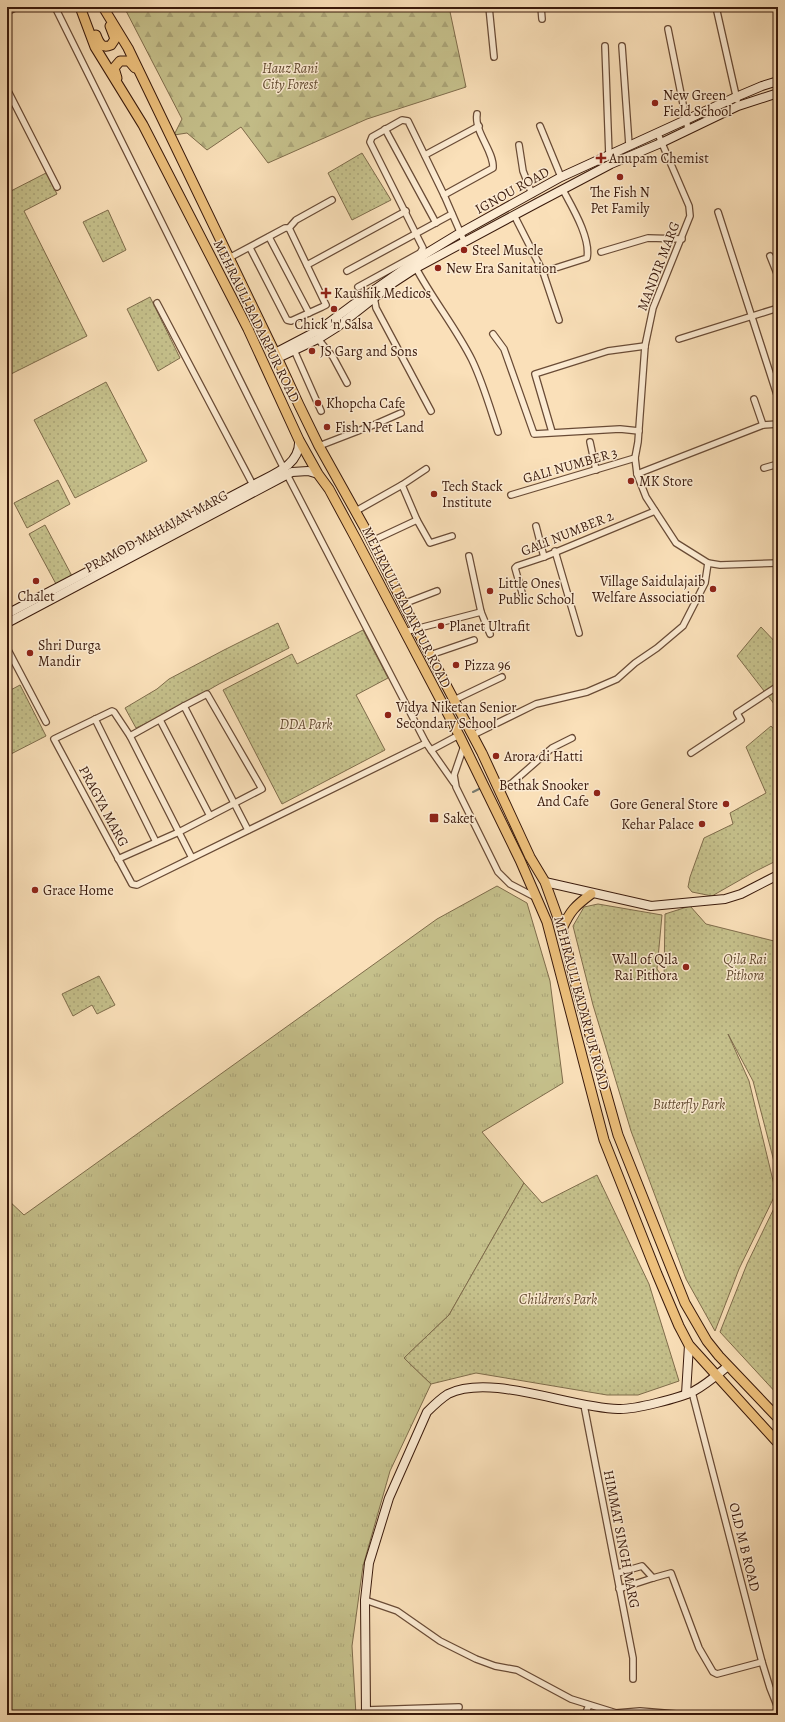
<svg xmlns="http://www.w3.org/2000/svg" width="785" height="1722" font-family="Alegreya,serif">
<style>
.grass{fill:url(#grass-tufts);stroke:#7f6c4b}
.forest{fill:url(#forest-firs);stroke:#7f6c4b}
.park{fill:url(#park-dots);stroke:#7f6c4b}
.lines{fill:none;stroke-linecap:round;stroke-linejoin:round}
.stream{stroke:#767b71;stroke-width:2}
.street-casing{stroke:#694b36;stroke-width:8}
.secondary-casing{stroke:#39190b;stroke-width:10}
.primary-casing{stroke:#39190b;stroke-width:11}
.street{stroke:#fcebd2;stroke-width:5.5}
.secondary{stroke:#fcebd2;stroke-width:8}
.primary{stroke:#edc07c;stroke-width:9}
.poi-dot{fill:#8f2418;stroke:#fcebd2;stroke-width:1.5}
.labels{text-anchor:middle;stroke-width:3;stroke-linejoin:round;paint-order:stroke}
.park-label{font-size:14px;font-style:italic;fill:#634b31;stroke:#fcebd2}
.poi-label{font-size:14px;fill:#39190b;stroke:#fcebd2;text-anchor:start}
.street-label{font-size:14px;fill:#39190b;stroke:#fcebd2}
</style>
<defs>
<pattern id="grass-tufts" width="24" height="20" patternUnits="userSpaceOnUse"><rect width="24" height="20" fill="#c5c08b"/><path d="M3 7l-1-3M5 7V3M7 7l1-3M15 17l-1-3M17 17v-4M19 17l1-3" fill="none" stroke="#aaa477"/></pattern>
<pattern id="forest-firs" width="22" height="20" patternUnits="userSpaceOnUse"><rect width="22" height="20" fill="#c5c08b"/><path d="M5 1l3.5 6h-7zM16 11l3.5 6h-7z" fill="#aaa477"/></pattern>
<pattern id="park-dots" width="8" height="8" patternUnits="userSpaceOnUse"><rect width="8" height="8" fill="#c5c08b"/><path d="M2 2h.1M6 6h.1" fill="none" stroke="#aaa477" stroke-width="1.8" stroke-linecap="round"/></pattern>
</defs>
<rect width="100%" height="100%" fill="#fae0b9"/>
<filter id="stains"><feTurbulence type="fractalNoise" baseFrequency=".005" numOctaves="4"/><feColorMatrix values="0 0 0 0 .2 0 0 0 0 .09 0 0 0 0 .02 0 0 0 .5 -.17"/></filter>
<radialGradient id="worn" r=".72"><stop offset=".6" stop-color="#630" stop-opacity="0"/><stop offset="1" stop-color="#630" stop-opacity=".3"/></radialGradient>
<!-- grass -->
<polygon class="grass" points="497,886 527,903 550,981 563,1083 482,1132 524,1183 449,1315 404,1358 431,1384 390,1471 363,1566 352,1646 356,1715 7,1715 7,1199 24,1215 437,919"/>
<!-- forest -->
<polygon class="forest" points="124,7 449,7 466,87 367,119 268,163 241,127 207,150 187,133 174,135 182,119"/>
<!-- park -->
<g class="park">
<polygon points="362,153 391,200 352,220 328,173"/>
<polygon points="46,173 57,194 24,211 87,336 7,376 7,193"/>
<polygon points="108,210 126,250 103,262 83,222"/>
<polygon points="150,297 180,358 158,371 127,309"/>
<polygon points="106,382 147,461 75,498 34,420"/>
<polygon points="58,480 70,504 27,528 14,503"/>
<polygon points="45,525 72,576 56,584 29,534"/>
<polygon points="278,623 289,648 219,684 172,711 136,728 125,708 157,689 169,679 224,650"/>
<polygon points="761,627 778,645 778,709 737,656"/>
<polygon points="363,630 388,678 356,695 385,750 282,804 223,690 292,654 297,664"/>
<polygon points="20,685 46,736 7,756 7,692"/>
<polygon points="771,726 778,734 778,860 754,872 712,896 692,892 688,887 690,877 704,838 733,824 730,813 766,793 746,747"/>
<polygon points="598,904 662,915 657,969 664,979 665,914 690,906 706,924 778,942 778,1177 753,1081 728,1034 749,1081 776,1193 739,1269 715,1331 686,1279 631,1131 593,1005 573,926 584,907"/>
<polygon points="99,976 115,1005 97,1014 92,1005 73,1016 62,994"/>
<polygon points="597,1175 649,1284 679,1381 638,1395 607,1395 476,1373 431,1384 404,1358 449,1315 524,1183 542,1203"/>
<polygon points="778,1200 778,1395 720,1332 747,1264"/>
</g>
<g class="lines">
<!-- stream -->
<polyline class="stream" points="473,792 481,788"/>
<defs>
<g id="street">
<polyline points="55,7 280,461 426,743 454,783"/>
<polyline points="489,7 494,57"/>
<polyline points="541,7 542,19"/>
<polyline points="716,7 737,100"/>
<polyline points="7,12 17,7"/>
<polyline points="668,29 688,129"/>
<polyline points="605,46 609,156"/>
<polyline points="622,46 629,145"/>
<polyline points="7,89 57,187"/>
<polyline points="540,126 561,177"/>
<polyline points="385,129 436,223"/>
<polyline points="658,134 689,206 690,216 653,308 645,346 638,442 635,458 637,474 646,497 676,543 708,563 720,565 778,563"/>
<polyline points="519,145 523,171 532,194"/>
<polyline points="425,155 479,126"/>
<path d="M444 195 493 168C494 151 474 132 477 114"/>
<polyline points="718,212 778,398"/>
<polyline points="514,215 543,272 559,320"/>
<polyline points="269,237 309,313"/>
<polyline points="250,248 287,320 291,321 322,307 326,305 324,301 289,228"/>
<polyline points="601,252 648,238 682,239"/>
<polyline points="770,256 778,276"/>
<polyline points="229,258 285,228 289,228 296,220 332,200"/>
<polyline points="307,265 406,211"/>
<path d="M416 268C433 300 456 328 472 360 483 383 490 408 498 432"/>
<polyline points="347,271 452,214"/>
<path d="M543 272 587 258C591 238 572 207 563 190"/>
<polyline points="358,287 420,253 423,248 370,142 372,137 402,120 408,121 444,195 464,241"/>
<polyline points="374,297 376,308 431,411"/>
<polyline points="157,303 253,485"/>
<polyline points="493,334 504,349 534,434 620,429 639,431"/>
<polyline points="318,339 333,357 347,383"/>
<polyline points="679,339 778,308"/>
<polyline points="294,350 321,411"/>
<polyline points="754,399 763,425"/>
<polyline points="552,432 535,374 608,351 645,346"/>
<polyline points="590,442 596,470"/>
<polyline points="319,446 376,424 401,413"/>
<polyline points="764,468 778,464"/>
<polyline points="637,474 763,425 778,424"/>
<polyline points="402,485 426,469"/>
<polyline points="511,495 635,458"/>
<polyline points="356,511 402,485 417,520"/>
<polyline points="536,526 544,557"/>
<polyline points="372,541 417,520 430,543 452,536"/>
<polyline points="555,551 579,633"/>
<polyline points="469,556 481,612 490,634"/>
<polyline points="523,596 515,568 517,566 544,557 655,511"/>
<polyline points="403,604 437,591"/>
<polyline points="404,632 481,612"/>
<polyline points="7,648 46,722"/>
<polyline points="430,655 474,640"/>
<polyline points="454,700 502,677"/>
<polyline points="95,719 156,842"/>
<polyline points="160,720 210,816"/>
<polyline points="473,735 536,704 587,692 617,679 635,663 657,648 683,626 705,583 708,563"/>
<polyline points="130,736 184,706 248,830"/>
<polyline points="464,746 454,775 456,787 498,872 510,884 535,897"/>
<polyline points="431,750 459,735"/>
<polyline points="691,753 741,720 737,713 778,686"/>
<polyline points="500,789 512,783 552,748 572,738"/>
<polyline points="192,858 130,736 114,712 112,711 54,739 132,884 137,885 426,743"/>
<polyline points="118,859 179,832 262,789 207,694 184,706"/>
<polyline points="692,1392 762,1662 770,1688 778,1708"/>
<polyline points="584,1405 633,1658 633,1679"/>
<polyline points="618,1573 642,1566 653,1578 671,1573 699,1648 713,1672 717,1674 762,1662"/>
<polyline points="619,1589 653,1578"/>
<polyline points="365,1600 397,1611 440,1641 476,1659 495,1666 517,1670 571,1699 616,1713 640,1711 688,1715"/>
<polyline points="366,1710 459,1707"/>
<polyline points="585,1715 589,1705"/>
</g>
<g id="secondary">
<polyline points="275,353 319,330 354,304 427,253 460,233 561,177 736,97 762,86 778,81"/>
<polyline points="278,358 318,339 337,327 393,283 416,268 537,203 611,164 661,143 738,106 778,93"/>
<path d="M7 614 253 485C271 475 301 466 299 440"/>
<polyline points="7,623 292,472 308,471 318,474"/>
<polyline points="545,882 651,906 725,899 741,894 778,875"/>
<polyline points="686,1394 689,1345"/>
<path d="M366 1715 365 1600 369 1563 389 1498 427 1412C434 1405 440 1399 448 1394 491 1373 570 1408 618 1409 633 1410 680 1398 694 1391 707 1384 717 1375 728 1366"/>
</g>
<g id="primary">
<polyline points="80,7 95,47 143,125 248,329 299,440 318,474 329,489 356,539 459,735 520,860 547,922 604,1140 657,1274 679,1326 689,1345 778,1443"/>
<polyline points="103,7 128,48 275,353 299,405 319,446 367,532 407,611 482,753 530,857 545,882 562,929 575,982 618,1135 685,1303 707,1341 719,1356 778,1418"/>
<path d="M96 35C99 43 102 49 111 45L115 39 110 26"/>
<polyline points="117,78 114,68 120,61 129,61 135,68"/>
<path d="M562 929C570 911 575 906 591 894"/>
</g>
</defs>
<!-- street casing -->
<use href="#street" class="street-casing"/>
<!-- secondary casing -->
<use href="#secondary" class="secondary-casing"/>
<!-- primary casing -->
<use href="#primary" class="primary-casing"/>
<!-- street -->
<use href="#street" class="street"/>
<!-- secondary -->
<use href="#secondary" class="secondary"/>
<!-- primary -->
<use href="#primary" class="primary"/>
</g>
<!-- markers -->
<g class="poi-dot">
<circle cx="655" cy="103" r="4"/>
<path d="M599 152h4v4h4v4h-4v4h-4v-4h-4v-4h4z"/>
<circle cx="620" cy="177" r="4"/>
<circle cx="464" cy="250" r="4"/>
<circle cx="438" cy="268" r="4"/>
<path d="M324 287h4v4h4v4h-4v4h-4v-4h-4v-4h4z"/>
<circle cx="334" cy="309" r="4"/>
<circle cx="312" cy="351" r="4"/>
<circle cx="318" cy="403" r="4"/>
<circle cx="327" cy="427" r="4"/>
<circle cx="631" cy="481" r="4"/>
<circle cx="434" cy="494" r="4"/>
<circle cx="36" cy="581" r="4"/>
<circle cx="713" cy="589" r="4"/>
<circle cx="490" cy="591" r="4"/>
<circle cx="441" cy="626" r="4"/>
<circle cx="30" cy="653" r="4"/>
<circle cx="456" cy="665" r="4"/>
<circle cx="388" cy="715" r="4"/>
<circle cx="496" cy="756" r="4"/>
<circle cx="597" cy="793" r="4"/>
<circle cx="726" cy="804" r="4"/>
<rect x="429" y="813" width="10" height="10" rx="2"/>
<circle cx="702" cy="824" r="4"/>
<circle cx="35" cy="890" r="4"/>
<circle cx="686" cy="967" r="4"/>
</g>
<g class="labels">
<!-- park labels -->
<g class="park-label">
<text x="290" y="73">Hauz Rani<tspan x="290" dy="16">City Forest</tspan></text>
<text x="306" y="729">DDA Park</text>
<text x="745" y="964">Qila Rai<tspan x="745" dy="16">Pithora</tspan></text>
<text x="689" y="1109">Butterfly Park</text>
<text x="558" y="1304">Children's Park</text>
</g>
<!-- poi labels -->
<g class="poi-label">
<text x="663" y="100">New Green<tspan x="663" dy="16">Field School</tspan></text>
<text x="609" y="163">Anupam Chemist</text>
<text x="620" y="197" text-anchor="middle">The Fish N<tspan x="620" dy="16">Pet Family</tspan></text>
<text x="472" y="255">Steel Muscle</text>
<text x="446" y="273">New Era Sanitation</text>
<text x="334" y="298">Kaushik Medicos</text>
<text x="334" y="329" text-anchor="middle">Chick 'n' Salsa</text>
<text x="320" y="356">JS Garg and Sons</text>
<text x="326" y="408">Khopcha Cafe</text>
<text x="335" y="432">Fish N Pet Land</text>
<text x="639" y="486">MK Store</text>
<text x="442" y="491">Tech Stack<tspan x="442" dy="16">Institute</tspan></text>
<text x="705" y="586" text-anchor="end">Village Saidulajaib<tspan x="705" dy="16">Welfare Association</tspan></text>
<text x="498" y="588">Little Ones<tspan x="498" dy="16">Public School</tspan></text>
<text x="36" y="601" text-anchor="middle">Chalet</text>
<text x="449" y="631">Planet Ultrafit</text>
<text x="38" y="650">Shri Durga<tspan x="38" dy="16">Mandir</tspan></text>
<text x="464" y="670">Pizza 96</text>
<text x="396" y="712">Vidya Niketan Senior<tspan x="396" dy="16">Secondary School</tspan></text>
<text x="504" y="761">Arora di Hatti</text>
<text x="589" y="790" text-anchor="end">Bethak Snooker<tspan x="589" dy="16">And Cafe</tspan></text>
<text x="718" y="809" text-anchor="end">Gore General Store</text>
<text x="443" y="823">Saket</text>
<text x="694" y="829" text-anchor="end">Kehar Palace</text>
<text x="43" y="895">Grace Home</text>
<text x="678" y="964" text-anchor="end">Wall of Qila<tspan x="678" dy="16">Rai Pithora</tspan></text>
</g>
<!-- street labels -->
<g class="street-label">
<text transform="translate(512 190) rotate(-29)" y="5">IGNOU ROAD</text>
<text transform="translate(658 266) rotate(-69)" y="5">MANDIR MARG</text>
<text transform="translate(257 321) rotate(64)" y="5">MEHRAULI BADARPUR ROAD</text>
<text transform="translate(570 465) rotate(-16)" y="5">GALI NUMBER 3</text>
<text transform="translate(156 531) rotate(-28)" y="5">PRAMOD MAHAJAN MARG</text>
<text transform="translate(567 533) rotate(-22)" y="5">GALI NUMBER 2</text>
<text transform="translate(407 607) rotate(63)" y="5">MEHRAULI BADARPUR ROAD</text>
<text transform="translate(104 806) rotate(62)" y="5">PRAGYA MARG</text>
<text transform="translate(582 1003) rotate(75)" y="5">MEHRAULI BADARPUR ROAD</text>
<text transform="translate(622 1539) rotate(79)" y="5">HIMMAT SINGH MARG</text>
<text transform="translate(745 1547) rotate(76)" y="5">OLD M B ROAD</text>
</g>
</g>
<!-- margin -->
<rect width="785" height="1722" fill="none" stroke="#fae0b9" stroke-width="24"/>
<rect x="8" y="8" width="769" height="1706" fill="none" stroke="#39190b" stroke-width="2"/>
<rect x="12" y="12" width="761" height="1698" fill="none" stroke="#39190b"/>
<rect width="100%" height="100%" filter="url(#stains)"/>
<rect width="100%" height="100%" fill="url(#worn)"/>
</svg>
